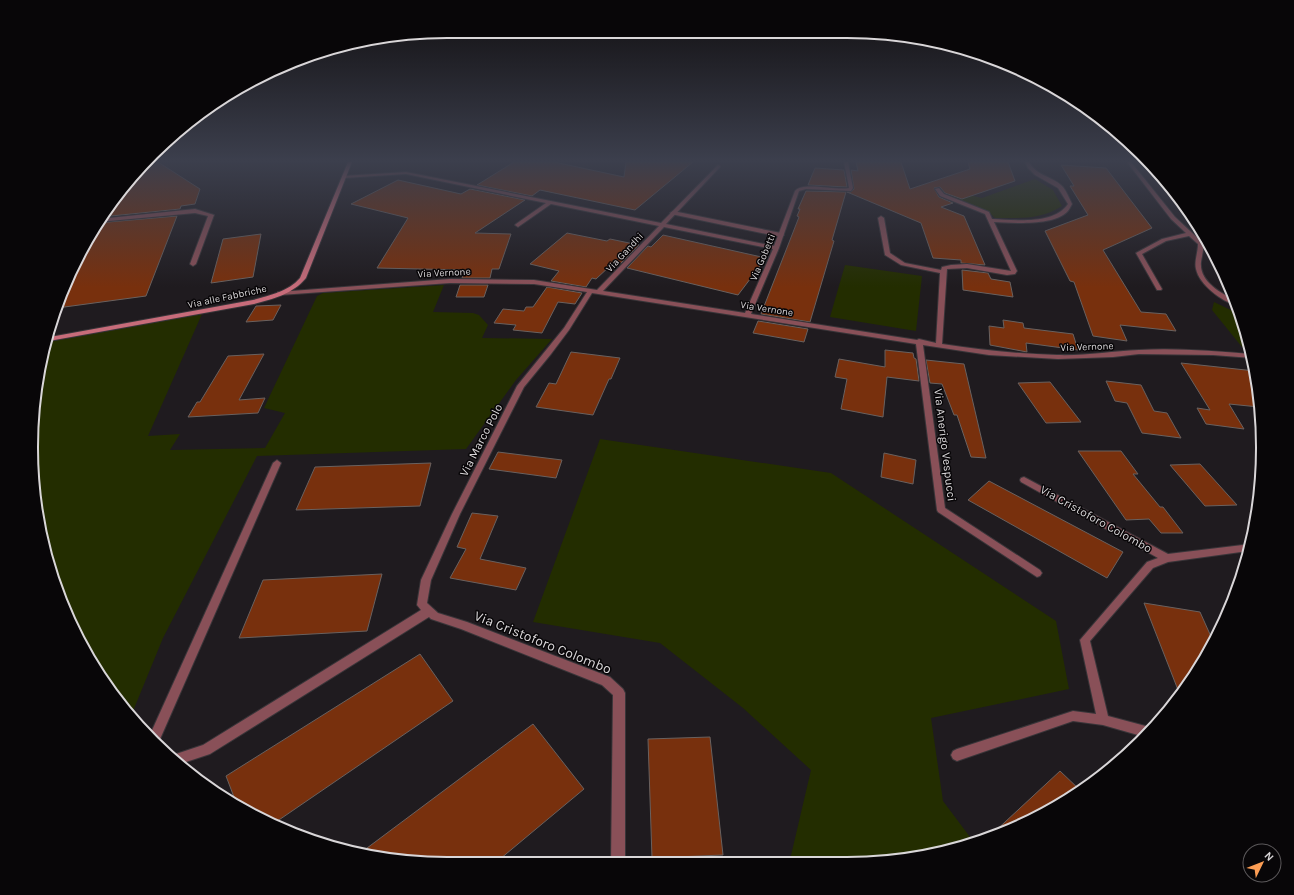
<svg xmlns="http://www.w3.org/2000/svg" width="1294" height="895" font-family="Karla,sans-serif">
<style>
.green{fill:#232d00}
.building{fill:#78300d;stroke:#69615f}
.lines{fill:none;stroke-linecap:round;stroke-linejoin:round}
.lane-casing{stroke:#393539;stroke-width:2}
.street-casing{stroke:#393539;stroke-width:2}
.secondary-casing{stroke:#393539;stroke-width:2}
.lane{fill:#895058;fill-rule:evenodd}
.street{fill:#895058;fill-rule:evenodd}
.secondary{fill:#c76c7a;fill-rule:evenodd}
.labels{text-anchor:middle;stroke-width:3;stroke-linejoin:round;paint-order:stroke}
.far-street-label{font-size:10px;fill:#d9d6d8;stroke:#080608}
.street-label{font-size:12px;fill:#d9d6d8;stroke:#080608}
.near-street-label{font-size:14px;fill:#d9d6d8;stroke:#080608}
.rim{fill:none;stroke:#d9d6d8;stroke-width:2}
</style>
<rect width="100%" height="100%" fill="#1f1b1f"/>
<!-- green -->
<g class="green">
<path d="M1035 179 1053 190 1062 206C1041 220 1019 218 995 218L990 213 952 197 956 192 982 198Z"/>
<polygon points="845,265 922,276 916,331 830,317"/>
<polygon points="444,285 433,312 473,313 479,315 488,325 482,338 552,339 516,380 466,449 257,456 163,638 131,716 101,679 74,632 39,529 31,448 35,393 48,342 202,314 148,436 180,434 170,450 265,448 285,413 264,408 317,296 323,293"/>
<polygon points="1214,302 1239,314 1249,347 1242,347 1212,310"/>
<polygon points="600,439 831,473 1056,621 1069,689 931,718 943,801 973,841 928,856 847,864 789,864 811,770 743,708 660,643 533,622"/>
</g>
<!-- building -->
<g class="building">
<polygon points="147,162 158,162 200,189 195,204 181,206 180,209 101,217 134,173"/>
<polygon points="514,162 554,162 624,177 626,162 693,162 635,210 540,190 532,196 477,185"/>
<polygon points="856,162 901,162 910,189 970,169 968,162 1008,162 1015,181 962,199 945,193 940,187 934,188 939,197 953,203 941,207 964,216 985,265 961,263 961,260 933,258 921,223 847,192 851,192 854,189 851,170 858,171"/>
<polygon points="1061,165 1106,168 1152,228 1103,250 1141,312 1166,314 1176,331 1120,325 1127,341 1093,336 1074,282 1070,281 1045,231 1088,215 1070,186 1074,186"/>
<polygon points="815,168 844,170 847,187 808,185"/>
<polygon points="398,180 461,194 470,189 525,200 475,233 511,234 499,269 492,269 490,278 462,278 465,270 377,268 408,218 351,204"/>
<polygon points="806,191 846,192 832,240 834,241 810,322 761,314 799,217 797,216 800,209 798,209"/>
<polygon points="177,216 146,296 57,308 63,288 97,223"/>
<polygon points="567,233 607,241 610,239 639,245 618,266 611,265 596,279 592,278 586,287 551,281 559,271 530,264"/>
<polygon points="261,234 253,277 211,283 223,239"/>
<polygon points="663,235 766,258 738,295 627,268 648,246 651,247"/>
<polygon points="962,270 988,273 991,279 1010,282 1013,297 963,290"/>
<polygon points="460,285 488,285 484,297 456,297"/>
<polygon points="547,287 582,293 575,304 558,302 542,333 513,330 516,325 494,323 503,309 524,311 526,307 533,307"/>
<polygon points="281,305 273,320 246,322 256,306"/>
<polygon points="1003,320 1023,323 1024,328 1073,334 1078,350 1026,343 1027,352 990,345 989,326 1004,328"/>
<polygon points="758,321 808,329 804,342 753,333"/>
<polygon points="885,350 913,353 914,358 916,359 919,381 887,377 883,417 841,409 847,379 835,377 839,359 885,367"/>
<polygon points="571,352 620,358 611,379 609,379 593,415 536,407 549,383 556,384"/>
<polygon points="264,354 239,400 265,398 258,413 188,417 197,402 200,402 228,356"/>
<polygon points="926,360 964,364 986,458 971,457 957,415 954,415 942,384 930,383"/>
<polygon points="1181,363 1255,371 1259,407 1229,404 1244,429 1206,424 1197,408 1210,410"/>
<polygon points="1106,381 1141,385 1154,411 1167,413 1181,438 1142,433 1127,403 1115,401"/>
<polygon points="1050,382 1081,422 1046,423 1018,383"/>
<polygon points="1078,451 1121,451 1138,474 1133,474 1160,507 1163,507 1183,533 1161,533 1149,519 1126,520"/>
<polygon points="498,452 562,460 556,478 489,469"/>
<polygon points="884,453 916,460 913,484 881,477"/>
<polygon points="431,463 420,506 296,510 315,467"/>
<polygon points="1200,464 1237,505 1205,506 1170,465"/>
<polygon points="989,481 1123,552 1107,578 968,500"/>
<polygon points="472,513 498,516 480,559 526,568 516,590 450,578 466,549 457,547"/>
<polygon points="382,574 367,631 239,638 263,580"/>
<polygon points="1144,603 1200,612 1213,641 1193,679 1180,695"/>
<polygon points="420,654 453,701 273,824 237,805 226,776"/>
<polygon points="533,724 584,789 494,864 448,864 366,856 359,854"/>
<polygon points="710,737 723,855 652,858 648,739"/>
<polygon points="1060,771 1081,791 1031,821 991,835"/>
</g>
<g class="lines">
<defs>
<g id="lane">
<polygon points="195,209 214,215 196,264 193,266 190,264 208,216 195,213 98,222 99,219"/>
<polygon points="673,211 781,233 784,235 781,237 671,214 670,213"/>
</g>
<g id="street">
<path d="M844 162H848L853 188 851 191 806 189 799 191 779 248 751 314 917 340 919 339 936 343 940 273 901 265 885 255 878 218 881 216 884 218 890 253 905 263 941 270 942 267 951 265 967 264 1011 271 985 214 940 196 935 189 939 188 944 194 989 212 992 219C1014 220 1054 225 1068 204L1058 188 1035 175 1028 168 1025 162H1029C1036 176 1053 176 1063 187 1067 192 1069 198 1072 204 1071 206 1069 210 1067 212 1053 226 1012 223 994 222L1017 271 1015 274 1007 275 967 268 947 269 942 344C981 350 1018 354 1057 355 1085 356 1112 351 1139 350 1176 348 1214 351 1251 354L1252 358 1213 355 1139 354 1113 357 1058 359 989 355 923 345 945 508 1040 570 1042 573 1040 576 1037 577 938 512 937 510 916 344 592 293 569 330 551 354 524 387 460 514 431 580 427 603 438 613 467 622 610 677 623 689 625 693V864H611L613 695 602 685 461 629 431 619 429 617 210 754 180 764 170 756 203 745 421 610 417 605 421 580 452 514 517 386 564 328 587 292 534 284 450 283 280 295 277 293 278 292 450 279 534 280 597 290 659 226 551 204 518 227 515 225 516 224 546 203 406 174 344 178H342V176L406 172 661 223 718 165 720 166V167L666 224 774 246 795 191C803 181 836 191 849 188ZM664 227 773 249 745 313 603 291Z"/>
<path d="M1127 162H1131L1175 217 1203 243C1204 249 1202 255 1201 262 1199 281 1220 293 1235 300L1236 305C1222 302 1199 284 1196 269 1194 261 1198 253 1198 244L1189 236 1166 241 1142 254 1162 289 1161 290H1157L1136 253 1162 239 1186 233 1171 219Z"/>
<polygon points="277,460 281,463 157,746 149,737 273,463"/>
<polygon points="1024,477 1168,554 1251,544 1248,551 1168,562 1153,568 1090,641 1108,716 1153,728 1145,737 1103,725 1073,721 957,761 953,759 951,755 953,751 957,749 1073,711 1096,714 1080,640 1147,562 1158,558 1021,482 1020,480 1021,478"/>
</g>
<path id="secondary" d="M348 162H352L306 278C293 294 273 299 254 304L49 341 50 337 253 300C270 295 288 292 300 278Z"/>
</defs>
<!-- lane casing -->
<use href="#lane" class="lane-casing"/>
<!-- street casing -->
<use href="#street" class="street-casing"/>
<!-- secondary casing -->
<use href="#secondary" class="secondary-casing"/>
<!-- lane -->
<use href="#lane" class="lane"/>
<!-- street -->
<use href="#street" class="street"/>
<!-- secondary -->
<use href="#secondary" class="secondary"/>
</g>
<!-- sky -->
<linearGradient id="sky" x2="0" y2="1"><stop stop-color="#110f11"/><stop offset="0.56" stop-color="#3c3f4d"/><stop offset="1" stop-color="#3c3f4d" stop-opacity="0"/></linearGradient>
<rect width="1294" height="287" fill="url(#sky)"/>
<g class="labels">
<!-- far-street labels -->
<g class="far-street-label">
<text transform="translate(624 252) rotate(-47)" y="4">Via Gandhi</text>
<text transform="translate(762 257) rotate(-67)" y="4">Via Gobetti</text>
<text transform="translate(444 272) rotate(-3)" y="4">Via Vernone</text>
<text transform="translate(227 296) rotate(-12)" y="4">Via alle Fabbriche</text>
<text transform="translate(767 308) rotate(9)" y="4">Via Vernone</text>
<text transform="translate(1087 346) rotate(-2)" y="4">Via Vernone</text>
</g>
<!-- street labels -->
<g class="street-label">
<text transform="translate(481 440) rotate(-63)" y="4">Via Marco Polo</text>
<text transform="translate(945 445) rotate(83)" y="4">Via Anerigo Vespucci</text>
<text transform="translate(1096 519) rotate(29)" y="4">Via Cristoforo Colombo</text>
</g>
<!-- near-street labels -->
<g class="near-street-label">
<text transform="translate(543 642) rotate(22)" y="5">Via Cristoforo Colombo</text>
</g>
</g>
<!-- crop -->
<path d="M0 0H1294V895H0ZM447 38H847A409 409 0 0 1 1256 447V448A409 409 0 0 1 847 857H447A409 409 0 0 1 38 448V447A409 409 0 0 1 447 38Z" fill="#080608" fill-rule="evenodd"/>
<path class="rim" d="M447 38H847A409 409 0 0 1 1256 447V448A409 409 0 0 1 847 857H447A409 409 0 0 1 38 448V447A409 409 0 0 1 447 38Z"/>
<!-- north arrow -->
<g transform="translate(1262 863) rotate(47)"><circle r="19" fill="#080608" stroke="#5c595b"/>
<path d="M0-3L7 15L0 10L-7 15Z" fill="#fc9d54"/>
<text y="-6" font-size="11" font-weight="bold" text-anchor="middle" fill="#d9d6d8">N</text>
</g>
</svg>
